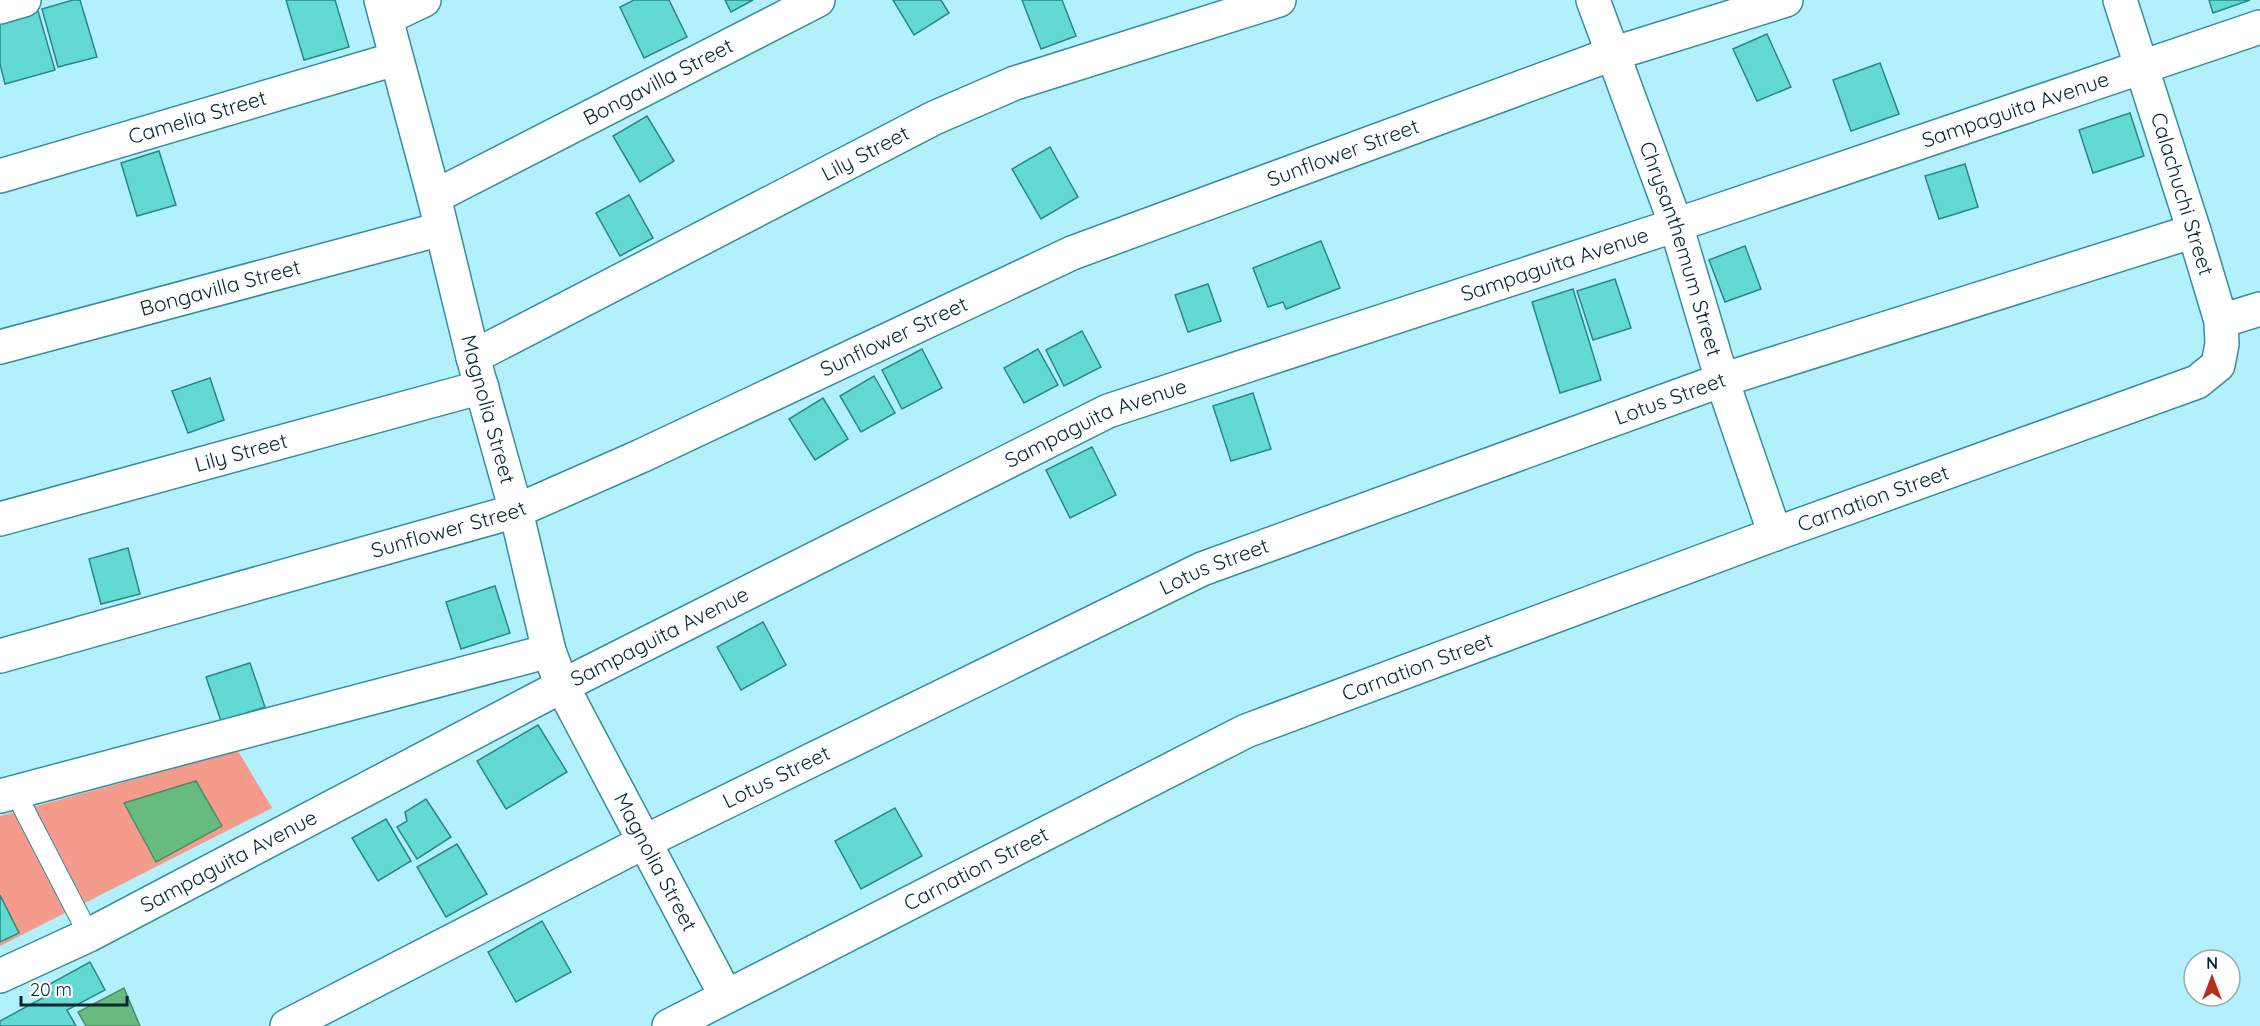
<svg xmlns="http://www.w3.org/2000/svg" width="2260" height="1026" font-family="Quicksand,sans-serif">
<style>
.green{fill:#f49b8b}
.water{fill:#68bb7e;stroke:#4a8f67;stroke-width:1.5}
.building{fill:#62d9d3;stroke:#2b8985;stroke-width:1.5}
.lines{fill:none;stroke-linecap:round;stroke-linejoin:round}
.lane-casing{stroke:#368e9e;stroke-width:22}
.street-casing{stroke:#368e9e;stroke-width:36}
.secondary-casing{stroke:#368e9e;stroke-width:36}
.lane{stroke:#fff;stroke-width:20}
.street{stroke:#fff;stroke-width:33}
.secondary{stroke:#fff;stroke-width:33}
.labels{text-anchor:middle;stroke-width:6;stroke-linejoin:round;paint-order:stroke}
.street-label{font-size:21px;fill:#032930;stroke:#fff}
</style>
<rect width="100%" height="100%" fill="#b2f0fc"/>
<!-- green -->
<polygon class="green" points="238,751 272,808 0,946 0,816"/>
<!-- water -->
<g class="water">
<polygon points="196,781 222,826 156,862 124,803"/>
<polygon points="124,988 140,1026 86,1026 78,1012"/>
</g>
<!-- building -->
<g class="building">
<polygon points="73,0 80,0 97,57 58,67 42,9"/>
<polygon points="286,0 335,0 349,47 304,60"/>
<polygon points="634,0 669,0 687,37 644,58 620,7"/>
<polygon points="725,0 753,0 731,12"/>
<polygon points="893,0 941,0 949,13 914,35"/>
<polygon points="1022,0 1062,0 1076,36 1041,49"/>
<polygon points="2209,0 2250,0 2213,13"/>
<polygon points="38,11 55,70 5,84 0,64 0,21"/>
<polygon points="1767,34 1791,87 1757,101 1733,49"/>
<polygon points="1880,63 1899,114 1851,131 1833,80"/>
<polygon points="2130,113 2144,156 2093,173 2079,130"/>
<polygon points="647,116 674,161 640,182 613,136"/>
<polygon points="1050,147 1078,197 1041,219 1012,169"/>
<polygon points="159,151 176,205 137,216 121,163"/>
<polygon points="1965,164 1978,207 1939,219 1925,176"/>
<polygon points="629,195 653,238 620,256 596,213"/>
<polygon points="1321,241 1340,288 1286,309 1283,302 1268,307 1253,268"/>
<polygon points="1745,246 1761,289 1725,302 1709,260"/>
<polygon points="1615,279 1631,328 1593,340 1577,291"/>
<polygon points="1208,284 1221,321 1188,332 1175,295"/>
<polygon points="1573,289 1601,380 1560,393 1532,302"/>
<polygon points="1082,331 1101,367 1064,386 1046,350"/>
<polygon points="922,349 942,388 902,409 882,370"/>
<polygon points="1038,349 1058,385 1024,403 1004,368"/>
<polygon points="874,376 895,413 861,432 840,396"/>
<polygon points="210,378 224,420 188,433 172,391"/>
<polygon points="1253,393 1271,449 1231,461 1213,406"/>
<polygon points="823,398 848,439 815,460 789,419"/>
<polygon points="1092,447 1116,495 1070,518 1046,470"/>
<polygon points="128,548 140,594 101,604 89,559"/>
<polygon points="495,586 510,633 461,649 446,602"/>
<polygon points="763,622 786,665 741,690 717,647"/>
<polygon points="250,663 265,707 221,721 206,677"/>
<polygon points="538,725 567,772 506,809 477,761"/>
<polygon points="426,799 451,837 417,859 397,827 407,821 405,812"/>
<polygon points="895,808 922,856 861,889 835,841"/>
<polygon points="386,819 411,861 378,881 352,838"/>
<polygon points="457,844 487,894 446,917 417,867"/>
<polygon points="0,895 19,933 0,942"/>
<polygon points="542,921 571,972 516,1002 488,952"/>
<polygon points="90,962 105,990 67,1010 76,1026 0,1026 0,1021 52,993 48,985"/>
</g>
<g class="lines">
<defs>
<polyline id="lane" points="15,792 89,935"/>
<g id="street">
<path id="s1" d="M381 0 434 197 473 357 516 511 549 651 562 686 726 996"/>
<path id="s2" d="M1593 0 1676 225 1722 380 1775 534"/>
<polyline points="0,7 24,0"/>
<polyline points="386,18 424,0"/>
<path id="s3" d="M0 176 395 59"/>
<path id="s4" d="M434 197 818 0"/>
<polyline points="2221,321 2260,309"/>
<path id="s5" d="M0 347 441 229"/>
<path id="s6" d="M473 357 934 118 1015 83 1279 0"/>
<path id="s7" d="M0 519 482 387"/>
<path id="s8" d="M0 656 516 511 641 456 1072 253 1612 54 1786 0"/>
<polyline points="0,796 549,651"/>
<path id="s9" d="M287 1026 644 842 1202 569 1722 380 2194 231"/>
<path id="s10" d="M669 1026 1246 731 1775 534 2197 382 2218 365 2222 344 2221 321 2194 231 2120 0"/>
</g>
<g id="secondary">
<path id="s11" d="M0 976 89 935 562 686 1108 411 1676 225 2260 27"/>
</g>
</defs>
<!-- lane casing -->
<use href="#lane" class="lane-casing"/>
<!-- street casing -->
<use href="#street" class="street-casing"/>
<!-- secondary casing -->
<use href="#secondary" class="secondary-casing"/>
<!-- lane -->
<use href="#lane" class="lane"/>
<!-- street -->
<use href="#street" class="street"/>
<!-- secondary -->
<use href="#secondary" class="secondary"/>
</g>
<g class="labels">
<!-- street labels -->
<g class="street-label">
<text dy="7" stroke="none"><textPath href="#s4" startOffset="252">Bongavilla Street</textPath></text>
<text dy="7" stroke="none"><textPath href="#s11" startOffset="2200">Sampaguita Avenue</textPath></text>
<text dy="7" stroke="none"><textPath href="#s3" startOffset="206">Camelia Street</textPath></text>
<text dy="7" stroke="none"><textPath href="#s8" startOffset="1438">Sunflower Street</textPath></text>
<text dy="7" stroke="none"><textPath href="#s6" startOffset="442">Lily Street</textPath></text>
<text transform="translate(2182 194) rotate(73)" y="7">Calachuchi Street</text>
<text dy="7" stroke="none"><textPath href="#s2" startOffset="264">Chrysanthemum Street</textPath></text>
<text dy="7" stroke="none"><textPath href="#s11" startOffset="1714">Sampaguita Avenue</textPath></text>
<text dy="7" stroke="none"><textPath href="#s5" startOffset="228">Bongavilla Street</textPath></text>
<text dy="7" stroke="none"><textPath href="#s8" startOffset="952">Sunflower Street</textPath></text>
<text dy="7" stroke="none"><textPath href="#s9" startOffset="1521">Lotus Street</textPath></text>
<text dy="7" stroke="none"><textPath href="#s1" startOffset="423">Magnolia Street</textPath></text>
<text dy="7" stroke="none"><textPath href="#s11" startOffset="1228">Sampaguita Avenue</textPath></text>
<text dy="7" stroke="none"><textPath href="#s7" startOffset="250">Lily Street</textPath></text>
<text dy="7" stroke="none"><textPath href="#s10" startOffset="1317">Carnation Street</textPath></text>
<text dy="7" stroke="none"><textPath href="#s8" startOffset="466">Sunflower Street</textPath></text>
<text dy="7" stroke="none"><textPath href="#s9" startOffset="1035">Lotus Street</textPath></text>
<text dy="7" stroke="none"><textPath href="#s11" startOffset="742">Sampaguita Avenue</textPath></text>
<text dy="7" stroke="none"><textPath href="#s10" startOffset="831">Carnation Street</textPath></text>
<text dy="7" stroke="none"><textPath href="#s9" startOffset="549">Lotus Street</textPath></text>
<text dy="7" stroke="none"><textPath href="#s11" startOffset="256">Sampaguita Avenue</textPath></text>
<text dy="7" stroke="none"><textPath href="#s1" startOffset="909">Magnolia Street</textPath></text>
<text dy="7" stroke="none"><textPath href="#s10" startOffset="345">Carnation Street</textPath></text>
</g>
</g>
<!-- north arrow -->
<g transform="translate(2212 978)"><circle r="28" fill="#ffffff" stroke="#9aa9ac" stroke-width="1.5"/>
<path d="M0-4.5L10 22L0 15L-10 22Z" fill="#b92d1a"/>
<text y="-9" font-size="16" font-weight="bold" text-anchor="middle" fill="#032930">N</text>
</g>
<!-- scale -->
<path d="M21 996v9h106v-9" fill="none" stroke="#032930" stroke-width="3"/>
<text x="30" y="996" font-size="18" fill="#032930" stroke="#ffffff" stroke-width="4.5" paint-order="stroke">20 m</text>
</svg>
